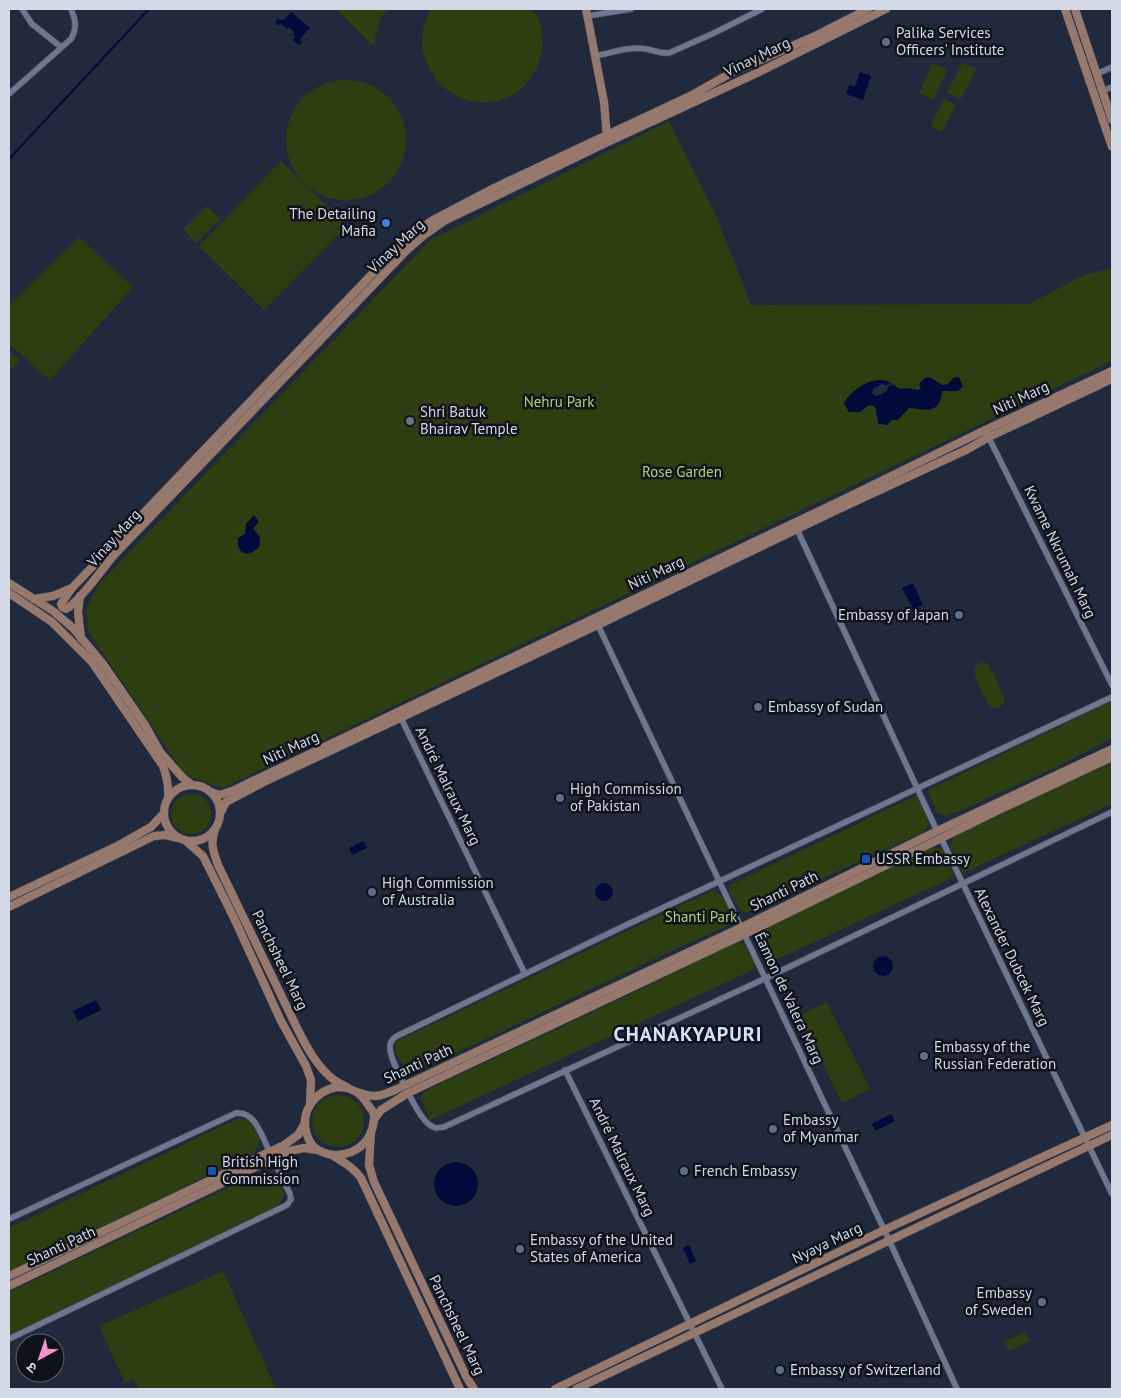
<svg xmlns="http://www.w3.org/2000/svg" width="1121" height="1398" font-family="'PT Sans','Noto Sans Devanagari',sans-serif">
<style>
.green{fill:#2d3e10}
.water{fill:#000b3c}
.pier{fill:#21293c}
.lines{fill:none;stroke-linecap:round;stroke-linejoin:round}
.stream{stroke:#000b3c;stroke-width:2}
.street-casing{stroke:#3e4556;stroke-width:7}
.secondary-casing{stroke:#3e4556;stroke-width:9}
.street{stroke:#6d778e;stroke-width:5.5}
.secondary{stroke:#96786d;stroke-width:8}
.service-dot{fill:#5c6f8a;stroke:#0e121b;stroke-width:2}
.shop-dot{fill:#3f7fe0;stroke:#0e121b;stroke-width:2}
.worship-dot{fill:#6b7280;stroke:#0e121b;stroke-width:2}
.transit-dot{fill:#1a4fb4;stroke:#0e121b;stroke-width:2}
.labels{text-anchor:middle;stroke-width:5;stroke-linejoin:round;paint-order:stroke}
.poi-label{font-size:15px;fill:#d3d9e6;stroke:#0e121b;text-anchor:start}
.street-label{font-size:15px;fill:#d3d9e6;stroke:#0e121b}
.park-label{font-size:15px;fill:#aeda67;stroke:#0e121b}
.district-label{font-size:20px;font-weight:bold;letter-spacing:1px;fill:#d6e1fb;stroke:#0e121b}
</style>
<rect width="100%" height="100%" fill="#21293c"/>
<!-- green -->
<g class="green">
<polygon points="336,9 388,9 381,17 373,46"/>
<path d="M432 9H532C534 12 536 15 538 18 550 47 537 84 508 97 472 113 436 93 424 56 419 41 423 21 432 9Z"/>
<polygon points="933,63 947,70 933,100 919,93"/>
<polygon points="962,63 976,69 961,99 947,93"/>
<circle cx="346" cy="140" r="60"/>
<polygon points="944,99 956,105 942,132 930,126"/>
<polygon points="669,121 714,211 751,305 1029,304 1082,276 1112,268 1112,361 223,788 185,775 88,631 86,609 99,584 430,240"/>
<polygon points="281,161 347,226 264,310 199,246"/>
<polygon points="207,206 220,219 196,243 183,229"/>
<polygon points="79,237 133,287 50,380 9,344 9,306"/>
<polygon points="9,351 20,360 12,370 9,367"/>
<path d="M985 662C993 668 1001 689 1004 699V704L997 708H992C986 703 972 675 975 668 977 663 981 663 985 662Z"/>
<polygon points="1112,701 1112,738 1060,765 960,811 946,816 938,814 929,795 928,790"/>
<polygon points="1112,761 1112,804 963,873 950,846 954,836"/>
<circle cx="191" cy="814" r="20"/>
<polygon points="917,795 930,822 924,832 746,913 741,910 729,893 730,885"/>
<path d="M932 847 942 849 950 867 954 877 767 964C760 954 756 945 754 934Z"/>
<path d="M713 890C726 898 733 909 729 925L669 952 418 1071 414 1072 408 1071 396 1054 395 1042Z"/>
<path d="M737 941C748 945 750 955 755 964L753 970 430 1120 421 1099 423 1093 429 1089 639 990Z"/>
<polygon points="827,1002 870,1089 842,1103 799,1015"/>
<circle cx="338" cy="1121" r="26"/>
<path d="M239 1118C259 1122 267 1139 252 1154L9 1272V1228Z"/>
<path d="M263 1171C277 1174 281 1182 284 1195L281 1202 276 1207 9 1336V1292Z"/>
<polygon points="223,1271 276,1389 139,1389 134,1379 125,1383 99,1326"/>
<polygon points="1025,1332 1029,1341 1009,1351 1004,1342"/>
</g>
<!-- water -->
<g class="water">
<polygon points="291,12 310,28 300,39 302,42 301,44 299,45 297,44 293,40 295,37 293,34 294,32 289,27 287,29 281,24 277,25 275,22 278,19 284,20"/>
<polygon points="860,72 871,76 863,100 846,94 849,85 855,87"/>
<path d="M930 377 942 385 948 384 953 378 959 377 963 386 958 391H943C941 395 941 399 939 403 933 414 919 408 909 408L898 420H892L887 425 880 424 878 423 876 409 874 406 869 405 860 412H849L844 403C851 390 872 376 887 381 892 383 896 387 900 389L907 388 919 390 921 387 919 385C922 380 924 377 930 377Z"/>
<path d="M254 515 259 522 253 528 260 537 259 547C248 558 236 555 238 538L245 534 246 524Z"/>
<polygon points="913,583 923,605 913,609 902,588"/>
<polygon points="363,841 367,848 352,855 349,848"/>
<circle cx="604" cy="892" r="9"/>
<circle cx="883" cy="966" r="10"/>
<polygon points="96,1000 101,1010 78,1021 73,1011"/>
<polygon points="891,1114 895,1121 875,1131 872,1124"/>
<circle cx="456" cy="1184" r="22"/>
<polygon points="689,1245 696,1261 690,1264 683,1248"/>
</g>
<!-- pier -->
<polygon class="pier" points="893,382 894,384 888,387 887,391 877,396 876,396 872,393 874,388 882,384 887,385"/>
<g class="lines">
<!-- stream -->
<polyline class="stream" points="9,159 149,9"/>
<defs>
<g id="street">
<polyline points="22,9 32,24 61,47"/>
<polyline points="587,16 631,9"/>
<path d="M595 56C611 53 630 46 646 49 654 50 660 54 669 53L712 34 762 9"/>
<polyline points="1097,74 1112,67"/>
<polyline points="1103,91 1112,87"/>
<path d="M9 94 71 39C77 28 76 21 71 9"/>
<polyline points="987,434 1112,685"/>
<polyline points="796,527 937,831"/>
<polyline points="597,623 889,1240 957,1389"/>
<polyline points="401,718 525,974"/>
<polyline points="941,838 1112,1194"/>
<polyline points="565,1070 722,1389"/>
<path d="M404 1085C400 1075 386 1052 391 1042 391 1041 396 1036 397 1036L622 927 1112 697"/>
<path d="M408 1093C414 1103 424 1126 436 1128 437 1128 442 1127 444 1127L766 978 1112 812"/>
<path d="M9 1219 236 1113C256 1111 262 1138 270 1152"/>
<polyline points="9,1339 287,1205 291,1199 290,1194 273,1159"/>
</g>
<g id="secondary">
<polyline points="586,9 604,102 607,137"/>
<polyline points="1065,9 1112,147"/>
<polyline points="1075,9 1112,120"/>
<polyline points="9,583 53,611 73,628 103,664 145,725 160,752 182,777 192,785"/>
<path d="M72 588 61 604 62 607 66 609C78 603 104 567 114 555L406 251 423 236 444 221 608 142 759 72 886 9"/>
<path d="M9 593 52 622 92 662 163 766C167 777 169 786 168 798"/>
<polyline points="80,596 78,612 81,638"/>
<polyline points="34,599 53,596 72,588 395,250 431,221 494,188 694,94 731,73 815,36 868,9"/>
<circle cx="192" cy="813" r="28"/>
<polyline points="211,792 219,795 232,791 838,502 985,430 1112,371"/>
<polyline points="221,812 226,802 264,782 598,625 839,509 966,450 989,437 1112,379"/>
<path d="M215 829C210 844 213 850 218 865L297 1028C306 1046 317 1067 334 1080 338 1083 344 1085 348 1088"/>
<polyline points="186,841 203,856 234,918 281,1021 306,1066 311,1080 310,1104"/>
<polyline points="9,897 119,845 151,827 164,813"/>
<polyline points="9,907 154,836 165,835 178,838"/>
<path d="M337 1087C349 1087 360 1092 366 1102 369 1107 373 1110 374 1115 375 1119 373 1122 373 1126 367 1151 340 1162 318 1150 313 1147 309 1141 307 1135 299 1112 315 1091 337 1087Z"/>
<path d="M357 1092C375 1099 381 1096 397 1089L742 927 937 831 1112 749"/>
<polyline points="375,1118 381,1110 408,1093 745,934 999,810 1112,757"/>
<polyline points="371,1132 369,1165 374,1182 467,1378 474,1389"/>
<path d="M332 1155C343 1162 353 1167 361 1178L460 1389"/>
<polyline points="9,1276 284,1145 298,1135 305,1123"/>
<polyline points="9,1286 289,1151 304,1148 317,1150"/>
<polyline points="555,1389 884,1230 1112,1125"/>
<polyline points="576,1389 1112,1135"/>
</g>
</defs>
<!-- street casing -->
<use href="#street" class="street-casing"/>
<!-- secondary casing -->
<use href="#secondary" class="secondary-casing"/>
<!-- street -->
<use href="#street" class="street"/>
<!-- secondary -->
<use href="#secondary" class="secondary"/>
</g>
<!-- markers -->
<g class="service-dot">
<circle cx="886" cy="42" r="5"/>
<circle cx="959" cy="615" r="5"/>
<circle cx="758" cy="707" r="5"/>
<circle cx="560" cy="798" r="5"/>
<circle cx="372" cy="892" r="5"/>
<circle cx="924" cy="1056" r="5"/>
<circle cx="773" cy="1129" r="5"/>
<circle cx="684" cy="1171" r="5"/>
<circle cx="520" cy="1249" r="5"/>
<circle cx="1042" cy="1302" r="5"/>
<circle cx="780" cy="1370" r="5"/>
</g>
<circle class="shop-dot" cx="386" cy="223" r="5"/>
<circle class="worship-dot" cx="410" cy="421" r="5"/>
<g class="transit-dot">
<rect x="861" y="854" width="10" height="10" rx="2.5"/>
<rect x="207" y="1166" width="10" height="10" rx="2.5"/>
</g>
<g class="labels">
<!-- poi labels -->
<g class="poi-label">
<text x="896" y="38">Palika Services<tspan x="896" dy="17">Officers' Institute</tspan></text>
<text x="376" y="219" text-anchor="end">The Detailing<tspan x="376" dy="17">Mafia</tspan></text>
<text x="420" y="417">Shri Batuk<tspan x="420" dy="17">Bhairav Temple</tspan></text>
<text x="949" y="620" text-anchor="end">Embassy of Japan</text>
<text x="768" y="712">Embassy of Sudan</text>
<text x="570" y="794">High Commission<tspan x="570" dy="17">of Pakistan</tspan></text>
<text x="876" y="864">USSR Embassy</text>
<text x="382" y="888">High Commission<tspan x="382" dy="17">of Australia</tspan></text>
<text x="934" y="1052">Embassy of the<tspan x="934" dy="17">Russian Federation</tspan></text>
<text x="783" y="1125">Embassy<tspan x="783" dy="17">of Myanmar</tspan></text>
<text x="222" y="1167">British High<tspan x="222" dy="17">Commission</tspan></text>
<text x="694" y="1176">French Embassy</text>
<text x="530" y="1245">Embassy of the United<tspan x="530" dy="17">States of America</tspan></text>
<text x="1032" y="1298" text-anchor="end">Embassy<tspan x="1032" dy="17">of Sweden</tspan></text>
<text x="790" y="1375">Embassy of Switzerland</text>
</g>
<!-- street labels -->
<g class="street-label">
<text transform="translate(757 57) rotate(-26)" y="5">Vinay Marg</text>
<text transform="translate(396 246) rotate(-43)" y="5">Vinay Marg</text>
<text transform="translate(1021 398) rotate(-25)" y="5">Niti Marg</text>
<text transform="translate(114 538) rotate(-48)" y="5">Vinay Marg</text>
<text transform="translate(1060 552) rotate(64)" y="5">Kwame Nkrumah Marg</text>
<text transform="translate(656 573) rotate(-25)" y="5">Niti Marg</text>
<text transform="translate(291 748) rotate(-25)" y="5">Niti Marg</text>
<text transform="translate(448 786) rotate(64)" y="5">André Malraux Marg</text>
<text transform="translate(784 891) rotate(-26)" y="5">Shanti Path</text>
<text transform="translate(1012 957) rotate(64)" y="5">Alexander Dubcek Marg</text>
<text transform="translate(280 960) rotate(64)" y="5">Panchsheel Marg</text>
<text transform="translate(789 998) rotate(65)" y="5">Éamon de Valera Marg</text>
<text transform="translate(418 1064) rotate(-25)" y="5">Shanti Path</text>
<text transform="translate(622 1157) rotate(64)" y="5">André Malraux Marg</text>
<text transform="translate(827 1243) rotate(-26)" y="5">Nyaya Marg</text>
<text transform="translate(61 1246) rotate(-25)" y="5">Shanti Path</text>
<text transform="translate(457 1325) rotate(64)" y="5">Panchsheel Marg</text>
</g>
<!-- park labels -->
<g class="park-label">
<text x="559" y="407">Nehru Park</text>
<text x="682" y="477">Rose Garden</text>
<text x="701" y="922">Shanti Park</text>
</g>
<!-- district labels -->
<g class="district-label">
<text x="688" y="1041">CHANAKYAPURI</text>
</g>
</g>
<!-- border -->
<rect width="1121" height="1398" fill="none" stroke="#d3d9e6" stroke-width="20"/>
<!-- north arrow -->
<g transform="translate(40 1358) rotate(220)"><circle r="24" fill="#0e121b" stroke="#5d626c"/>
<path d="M0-4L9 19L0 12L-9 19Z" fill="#f890cb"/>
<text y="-8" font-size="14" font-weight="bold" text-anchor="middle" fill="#d3d9e6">उ</text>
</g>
</svg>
